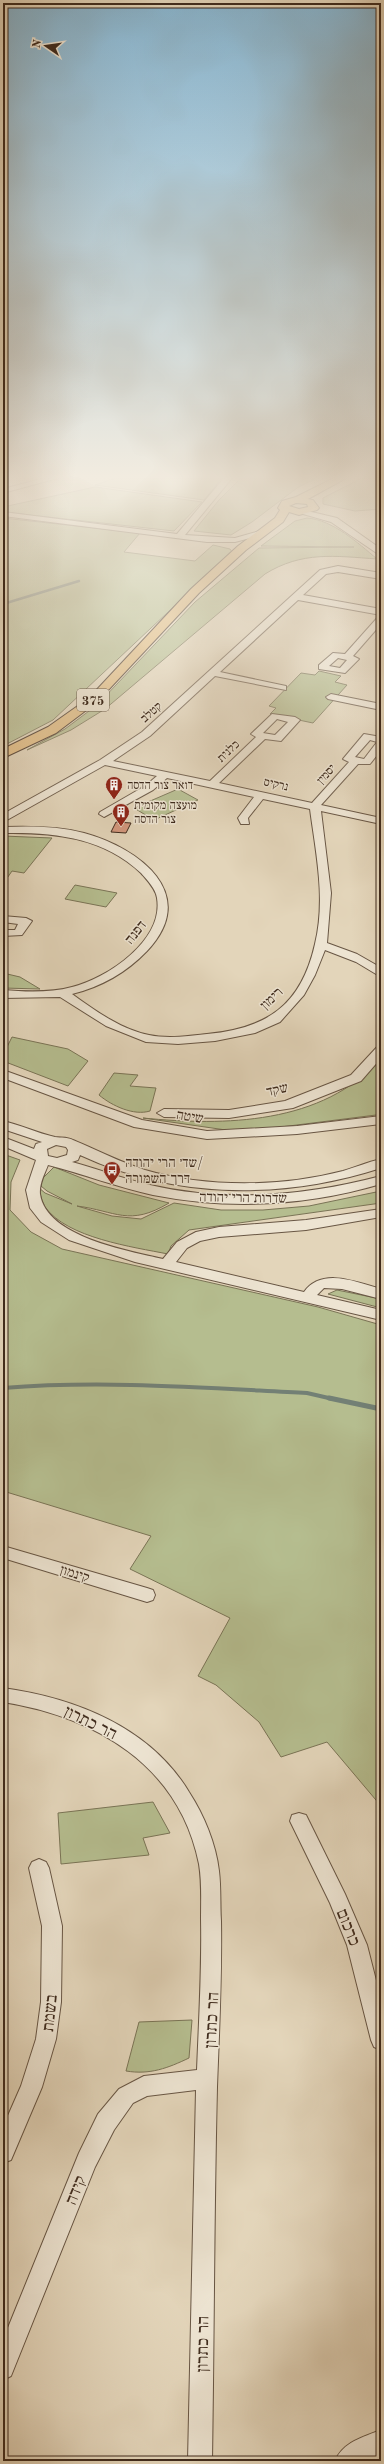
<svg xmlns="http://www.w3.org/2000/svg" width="384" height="2464" font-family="'Old Standard TT','Frank Ruhl Libre',serif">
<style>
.green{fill:#b5bd8f;stroke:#7a7456}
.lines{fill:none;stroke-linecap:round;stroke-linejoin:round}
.stream-far2{stroke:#738075;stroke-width:2.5}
.stream-far1{stroke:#738075;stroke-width:4}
.stream{stroke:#738075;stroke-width:5}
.building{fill:#d4987e;stroke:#3f2b1d}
.minor-casing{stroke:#685644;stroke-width:2}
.major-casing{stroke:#3f2b1d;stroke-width:2}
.minor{fill:#ede4d2;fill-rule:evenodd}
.major{fill:#e2ba7d;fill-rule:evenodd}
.labels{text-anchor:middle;stroke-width:3;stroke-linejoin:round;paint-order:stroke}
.far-street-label{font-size:12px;fill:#3f2b1d;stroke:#ede4d2}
.far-poi-label{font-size:12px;fill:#3f2b1d;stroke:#ede4d2;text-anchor:start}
.shield{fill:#ede4d2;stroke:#736253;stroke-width:1}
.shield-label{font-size:13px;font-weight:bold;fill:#3f2b1d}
.street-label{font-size:14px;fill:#3f2b1d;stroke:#ede4d2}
.poi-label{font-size:14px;fill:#3f2b1d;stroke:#ede4d2;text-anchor:start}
.near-street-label{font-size:17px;fill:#3f2b1d;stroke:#ede4d2}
</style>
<rect width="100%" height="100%" fill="#e3d5ba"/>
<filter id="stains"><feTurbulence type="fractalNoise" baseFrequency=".005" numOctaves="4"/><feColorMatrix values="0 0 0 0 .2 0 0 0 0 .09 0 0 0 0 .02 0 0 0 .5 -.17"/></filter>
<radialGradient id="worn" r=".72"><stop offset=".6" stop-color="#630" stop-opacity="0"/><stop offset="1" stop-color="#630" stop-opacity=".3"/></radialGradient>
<!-- green -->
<g class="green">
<polygon points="116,478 222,478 204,500 95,485"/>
<polygon points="241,478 316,478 297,488 252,522 231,535 194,531 219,500"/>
<polygon points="362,478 381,478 381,509 355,511 323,504 323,498"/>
<polygon points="95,487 202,502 174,531 3,512 3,507"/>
<polygon points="3,518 140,533 124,552 195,561 213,545 230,549 232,552 53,720 3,746"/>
<path d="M307 518C333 520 358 543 377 559 335 556 302 551 265 574L105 709 71 730 27 750 65 729 97 705 195 602 259 548 354 547 261 546 295 521Z"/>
<polygon points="319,671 341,676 335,682 347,685 313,723 270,714 276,708 269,706 301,673 315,675"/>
<polygon points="178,789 198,800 154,820 134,808"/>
<polygon points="3,836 52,838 24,873 12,871 3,884"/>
<polygon points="75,885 117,893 106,907 65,899"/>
<polygon points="3,973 20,977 40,989 3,988"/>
<polygon points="12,1037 68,1049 88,1061 68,1086 3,1061 3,1055"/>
<path d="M381 1058V1113L376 1115 257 1130H226L143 1118C224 1126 323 1125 381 1058Z"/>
<path d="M114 1073 138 1075 130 1086 156 1088 150 1111C134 1116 112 1106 99 1095Z"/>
<polygon points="3,1154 20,1160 11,1182 10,1210 31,1232 62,1249 318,1307 381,1325 381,1806 327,1742 281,1757 259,1722 216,1685 198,1676 230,1618 130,1569 151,1536 3,1491"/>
<path d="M54 1167 99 1185 169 1203C129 1227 116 1211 77 1206L112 1216 141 1219 174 1203 221 1210H263L309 1206 381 1191V1203L189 1230 171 1246 168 1254C133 1247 67 1238 45 1207 42 1202 40 1193 38 1187L45 1193 72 1204 47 1191 41 1186 42 1179Z"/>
<polygon points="337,1290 381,1299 381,1308 328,1294"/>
<polygon points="153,1802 170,1833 143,1838 149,1855 61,1864 58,1813"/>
<path d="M192 2020 189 2058C168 2068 150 2075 126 2071L139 2022Z"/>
</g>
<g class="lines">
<!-- stream-far2 -->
<polyline class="stream-far2" points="3,604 79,581"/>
<!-- stream-far1 -->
<path class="stream-far1" d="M3 1388C104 1380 206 1388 307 1393L333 1399"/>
<!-- stream -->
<polyline class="stream" points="329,1398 381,1409"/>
</g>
<!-- building -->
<polygon class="building" points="116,822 131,823 126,833 111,832"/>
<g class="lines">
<defs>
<g id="minor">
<polygon points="45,478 58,478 3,493 3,489"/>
<polygon points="224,478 232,478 185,535 235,538 263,530 266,530 266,534 235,542 207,542 3,516 3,512 177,534"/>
<polygon points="303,510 337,518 381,549 381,556 331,522 303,514"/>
<path d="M338 566 381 573V579L338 572 326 574 303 595 381 609V615L298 600 220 672 286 686V690L215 676 150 736 113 761 210 781 256 737 251 734 272 714 295 717 300 720 281 741 265 739 219 783 312 803 349 762 343 759 364 734 381 737V750L370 764H358L321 805 381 818V824L321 811 331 893 327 943 357 954 378 966 381 967V977L356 962 325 950 315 975 304 995 280 1022 255 1033 215 1041 178 1044 146 1042 106 1026 60 997 3 998V990C26 992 50 993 72 987 108 978 164 940 157 898 156 889 147 880 141 873 103 837 53 832 3 833V827C30 826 58 826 84 833 139 848 201 894 147 951 127 972 101 987 72 994 94 1010 122 1030 149 1035 168 1039 188 1036 207 1034 267 1028 301 1006 315 944 326 899 316 854 310 809L263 799 248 818 249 824H241L238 818 254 797 167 778 153 790 104 817 99 814 100 812 145 786 157 776 105 765 7 820 3 821V814L100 760 142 732 320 570ZM277 719 288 722 275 735 263 733ZM370 740 377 742 364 759 355 757Z"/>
<path d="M381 616V624L353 656 359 659 345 673 319 669V665L333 653 345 654 378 617ZM338 658 347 660 340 668 329 666Z"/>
<polygon points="331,694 381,704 381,710 328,699 326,697"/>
<polygon points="3,916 26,918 32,921 22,935 3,936 3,930 15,930 18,924 3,922"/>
<polygon points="381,1046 381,1058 361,1081 293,1108 229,1118 164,1117 157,1113 164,1109 229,1110 285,1101 351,1075 377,1047"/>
<polygon points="3,1070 142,1120 207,1131 297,1126 381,1116 381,1124 297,1134 207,1139 134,1127 3,1078"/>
<path d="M3 1121C21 1125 37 1133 55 1137 61 1138 68 1137 73 1140 97 1150 120 1162 145 1170 207 1188 282 1187 343 1171 356 1167 368 1162 381 1159V1168C282 1200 175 1199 80 1155L78 1160 72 1162C98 1169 124 1179 150 1185 228 1203 305 1196 381 1176V1184C306 1206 230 1210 153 1195 117 1187 83 1174 48 1165 45 1173 39 1184 40 1194 46 1237 129 1251 163 1259L177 1242 196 1232 219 1227 306 1220 381 1209V1217L306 1230 219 1237 200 1241 187 1248 176 1262 304 1292C322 1267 356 1282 381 1289V1299L342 1289 324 1288 317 1295 381 1310V1320L135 1262 69 1240 41 1222 30 1208 26 1190 36 1160 3 1146V1137L34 1149 36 1144 42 1142 3 1129ZM56 1145 66 1147 68 1150 67 1155 57 1158 48 1156 47 1149Z"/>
<polygon points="3,1546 147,1588 153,1590 155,1595 153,1600 147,1602 3,1558"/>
<path d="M3 1688C75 1698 150 1727 189 1792 204 1815 216 1844 219 1871 221 1888 220 1904 221 1921 222 1977 219 2032 217 2087 214 2212 214 2336 212 2461H188L196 2090 147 2096 133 2103 114 2130 95 2167 11 2376 3 2380V2340L79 2153 98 2114 119 2089 144 2076 197 2070C199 2019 202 1969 201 1919 201 1900 202 1882 199 1864 179 1765 96 1717 3 1702Z"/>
<polygon points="299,1813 306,1815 345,1894 367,1945 381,2000 381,2050 374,2047 371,2040 347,1945 330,1903 290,1821 292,1815"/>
<polygon points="39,1859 46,1862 49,1868 62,1926 61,2002 56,2039 42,2087 11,2160 3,2163 3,2127 21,2086 36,2039 41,2002 42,1926 29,1868 32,1862"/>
<path d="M381 2430V2454L366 2461H335C343 2442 363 2437 381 2430Z"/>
</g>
<path id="major" d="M334 478H346L308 499 313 500 319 508 317 510 299 515 289 512 283 522 246 550 199 593 97 702 56 733 3 758V749L48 727 89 698 191 589 238 546 275 518 280 510 278 508 282 501 296 497ZM296 503 307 504 308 507 299 509 289 506Z"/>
</defs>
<!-- minor casing -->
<use href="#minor" class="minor-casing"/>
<!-- major casing -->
<use href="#major" class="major-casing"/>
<!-- minor -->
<use href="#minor" class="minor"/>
<!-- major -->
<use href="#major" class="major"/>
</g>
<!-- sky -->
<linearGradient id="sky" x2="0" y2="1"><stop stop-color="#87b6d2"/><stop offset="0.58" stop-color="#f2ece0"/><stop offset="1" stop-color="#f2ece0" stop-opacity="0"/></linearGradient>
<rect width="384" height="823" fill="url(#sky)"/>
<!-- icons -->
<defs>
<symbol id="building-pin" viewBox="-11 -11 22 30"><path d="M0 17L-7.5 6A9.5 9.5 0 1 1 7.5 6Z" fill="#8f2418" stroke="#ede4d2"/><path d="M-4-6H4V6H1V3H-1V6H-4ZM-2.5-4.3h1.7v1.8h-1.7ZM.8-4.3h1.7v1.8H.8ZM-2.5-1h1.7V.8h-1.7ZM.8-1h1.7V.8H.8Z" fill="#fff"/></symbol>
<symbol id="bus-pin" viewBox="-11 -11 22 30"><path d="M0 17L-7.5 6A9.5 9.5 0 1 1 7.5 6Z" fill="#8f2418" stroke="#ede4d2"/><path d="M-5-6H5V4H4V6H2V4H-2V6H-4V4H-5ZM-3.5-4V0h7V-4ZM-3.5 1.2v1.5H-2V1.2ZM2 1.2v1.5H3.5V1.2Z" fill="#fff"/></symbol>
</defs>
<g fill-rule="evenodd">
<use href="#building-pin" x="104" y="775" width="20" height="27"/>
<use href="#building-pin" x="111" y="802" width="20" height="27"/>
<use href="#bus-pin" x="102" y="1160" width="20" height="27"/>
</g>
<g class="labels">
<!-- far-street labels -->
<g class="far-street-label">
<text transform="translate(151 712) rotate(-42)" y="4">קטלב</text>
<text transform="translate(228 751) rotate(-43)" y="4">כלנית</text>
<text transform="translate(326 774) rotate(-48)" y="4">יסמין</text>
<text transform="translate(276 784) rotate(12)" y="4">נרקיס</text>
</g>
<!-- far-poi labels -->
<g class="far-poi-label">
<text x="127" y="789">דואר צור הדסה</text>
<text x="134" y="809">מועצה מקומית<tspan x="134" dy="14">צור הדסה</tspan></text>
</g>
<!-- shield labels -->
<rect class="shield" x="77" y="689" width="32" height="22" rx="3"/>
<g class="shield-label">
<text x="93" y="705">375</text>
</g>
<!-- street labels -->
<g class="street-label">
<text transform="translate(135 932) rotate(-52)" y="5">דפנה</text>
<text transform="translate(271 998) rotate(-44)" y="5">רימון</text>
<text transform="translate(277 1089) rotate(-13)" y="5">שקד</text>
<text transform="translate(190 1116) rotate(9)" y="5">שיטה</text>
<text transform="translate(243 1197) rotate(1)" y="5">שדרות הרי יהודה</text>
<text transform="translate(75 1573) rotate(17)" y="5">קינמון</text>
</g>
<!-- poi labels -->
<g class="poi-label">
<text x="125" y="1167">שד׳ הרי יהודה/<tspan x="125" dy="16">דרך השמורה</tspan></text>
</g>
<!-- near-street labels -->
<g class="near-street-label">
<text transform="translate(91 1722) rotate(26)" y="6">הר כתרון</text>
<text transform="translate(349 1927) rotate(68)" y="6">כרכום</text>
<text transform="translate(49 2013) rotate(-84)" y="6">בשמת</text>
<text transform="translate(211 2020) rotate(-87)" y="6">הר כתרון</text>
<text transform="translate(75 2190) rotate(-68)" y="6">קידה</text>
<text transform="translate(202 2344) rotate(-89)" y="6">הר כתרון</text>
</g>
</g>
<!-- margin -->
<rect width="384" height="2464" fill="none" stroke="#e3d5ba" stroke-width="16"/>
<rect x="4" y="4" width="376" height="2456" fill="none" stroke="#3f2b1d" stroke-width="2"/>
<rect x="8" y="8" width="368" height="2448" fill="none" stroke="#3f2b1d"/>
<!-- north arrow -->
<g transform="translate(46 46) rotate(283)" stroke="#ede4d2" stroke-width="3" paint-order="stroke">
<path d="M0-3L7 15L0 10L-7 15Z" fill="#3f2b1d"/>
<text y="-6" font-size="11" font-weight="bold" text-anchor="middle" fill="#3f2b1d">N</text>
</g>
<rect width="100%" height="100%" filter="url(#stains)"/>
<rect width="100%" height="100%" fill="url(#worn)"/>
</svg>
